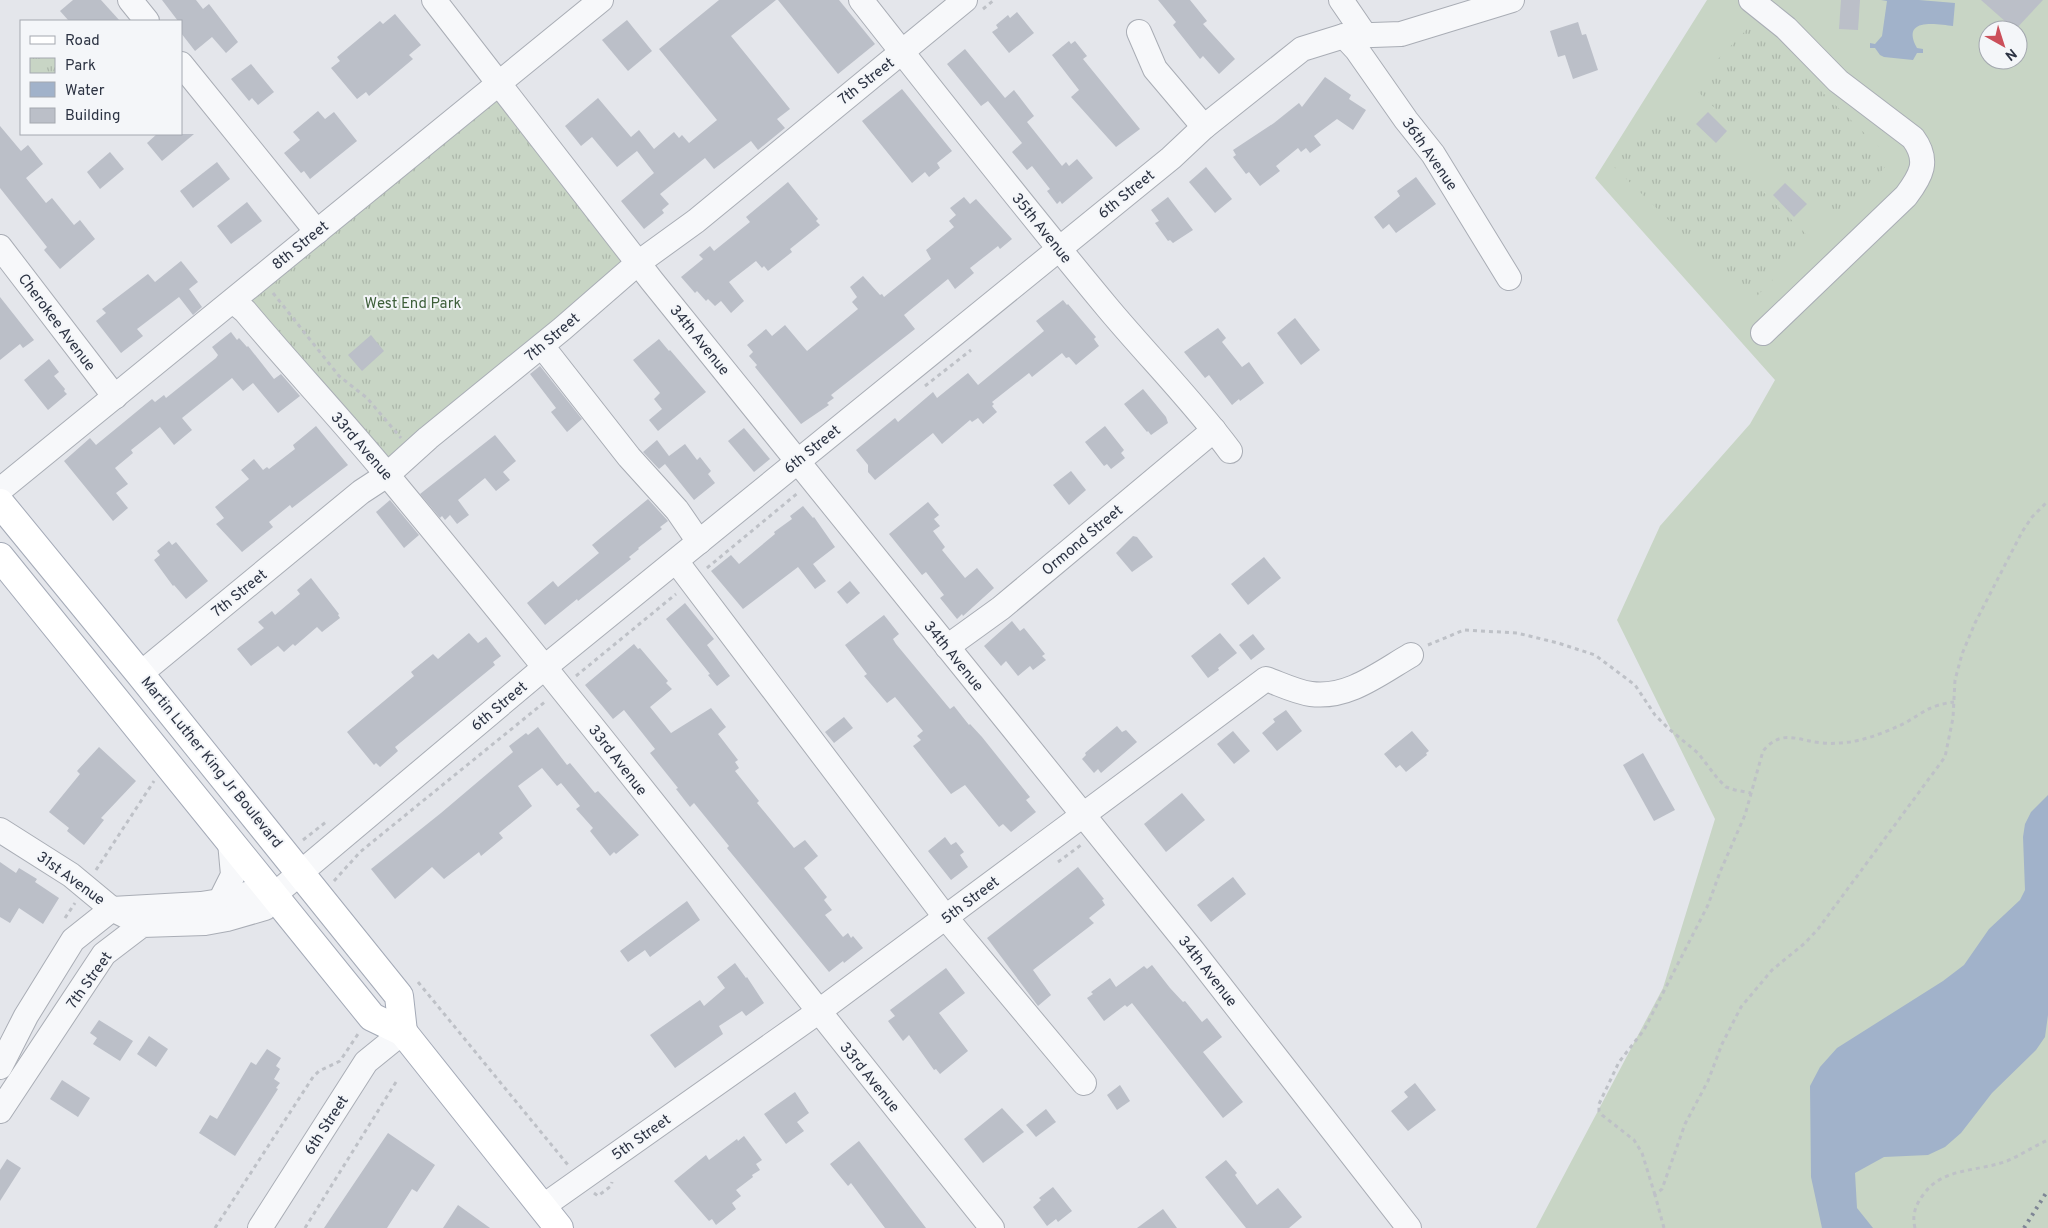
<svg xmlns="http://www.w3.org/2000/svg" width="2048" height="1228" font-family="Overpass,sans-serif">
<style>
.green{fill:#c8d5c5;fill-rule:evenodd}
.park{fill:url(#park-tufts)}
.water{fill:#a1b2ca}
.building{fill:#bbbfc8}
.lines{fill:none;stroke-linecap:round;stroke-linejoin:round}
.minor-casing{stroke:#a9adb5;stroke-width:26}
.major-casing{stroke:#a4aab7;stroke-width:30}
.path{stroke:#bec1c7;stroke-width:3;stroke-dasharray:4 4;stroke-linecap:butt}
.minor{stroke:#f7f8fa;stroke-width:24}
.major{stroke:#fff;stroke-width:28}
.rail{stroke:#7e8595;stroke-width:4;stroke-dasharray:2.5 5;stroke-linecap:butt}
.labels{text-anchor:middle;stroke-width:4;stroke-linejoin:round;paint-order:stroke}
.street-label{font-size:15px;fill:#2c3343;stroke:#f4f6f9}
.park-label{font-size:15px;fill:#3e5f3a;stroke:#f4f6f9}
</style>
<defs>
<pattern id="park-tufts" width="24" height="20" patternUnits="userSpaceOnUse" patternTransform="scale(1.25)"><rect width="24" height="20" fill="#c8d5c5"/><path d="M3 7l-1-3M5 7V3M7 7l1-3M15 17l-1-3M17 17v-4M19 17l1-3" fill="none" stroke="#acb7aa"/></pattern>
</defs>
<rect width="100%" height="100%" fill="#e4e6eb"/>
<!-- green -->
<path class="green" d="M1707 0H2048V1228H1536L1663 988 1715 819 1617 620 1660 526 1750 424 1775 380 1595 178ZM1988 30H2018V60H1988Z"/>
<!-- park -->
<g class="park">
<polygon points="1752,24 1892,160 1832,222 1692,86"/>
<polygon points="495,96 625,263 385,466 251,300"/>
<polygon points="1673,103 1812,240 1752,301 1612,165"/>
</g>
<!-- water -->
<g class="water">
<path d="M1881 0H1919L1955 3 1953 26C1937 24 1900 17 1917 48L1923 49V53H1917L1913 60 1884 57 1880 55 1875 48H1870V43L1875 44 1882 36 1887 1Z"/>
<polygon points="2048,795 2048,1015 2045,1037 2036,1050 1992,1093 1961,1133 1945,1147 1928,1155 1884,1157 1855,1173 1857,1208 1873,1228 1822,1228 1811,1177 1810,1086 1820,1067 1837,1048 1943,981 1964,965 1989,929 2020,900 2025,890 2023,837 2025,824 2031,812"/>
</g>
<!-- building -->
<g class="building">
<polygon points="73,0 101,0 120,21 69,21 60,11"/>
<polygon points="162,0 196,0 203,9 209,4 238,42 226,53 212,37 195,51 181,33 181,21 178,21"/>
<polygon points="719,0 776,0 731,36 790,109 777,119 785,128 758,150 751,141 714,169 705,158 660,194 669,204 662,210 664,213 644,229 621,201 654,173 637,151 617,167 592,137 581,146 565,126 598,98 631,137 639,130 654,149 674,132 679,138 682,135 689,143 717,120 659,49"/>
<polygon points="778,0 839,0 875,44 838,74"/>
<polygon points="1158,0 1190,0 1207,21 1203,24 1235,59 1219,74 1203,56 1200,59 1173,25 1176,22"/>
<polygon points="1841,0 1860,0 1858,30 1839,29"/>
<polygon points="1981,0 2043,0 2015,30"/>
<polygon points="1017,12 1034,33 1009,53 992,32 998,28 996,25 1008,15 1010,18"/>
<polygon points="395,14 421,45 409,55 413,59 369,96 366,92 357,99 331,68 340,61 337,57 380,21 383,24"/>
<polygon points="627,20 652,51 628,71 602,40"/>
<polygon points="1578,22 1582,35 1586,34 1598,70 1573,79 1565,55 1558,57 1550,31"/>
<polygon points="1069,41 1071,44 1075,41 1087,56 1083,59 1140,129 1116,147 1071,97 1079,90 1052,55"/>
<polygon points="965,49 1005,98 1014,90 1034,116 1027,122 1062,166 1066,162 1069,166 1077,159 1093,178 1062,204 1060,201 1057,204 1047,191 1050,189 1032,166 1027,170 1012,152 1022,143 988,101 981,106 947,64"/>
<polygon points="251,64 274,92 258,105 252,98 249,101 231,79"/>
<polygon points="1325,77 1351,95 1349,99 1366,110 1353,130 1337,119 1314,136 1321,145 1310,153 1306,148 1301,152 1298,148 1276,166 1280,171 1260,186 1249,172 1246,174 1233,157 1236,155 1233,150 1274,123 1299,103 1302,107"/>
<polygon points="902,89 952,151 937,163 940,168 929,177 925,172 912,183 862,121"/>
<polygon points="318,111 325,119 334,112 357,141 310,179 304,171 301,173 284,153 300,140 293,132"/>
<polygon points="1708,112 1727,131 1716,143 1696,124"/>
<polygon points="0,126 21,151 28,145 43,164 26,178 46,203 52,198 74,225 80,220 95,239 60,269 44,250 47,247 0,188"/>
<polygon points="157,134 194,134 162,161 147,143"/>
<polygon points="110,152 124,169 100,189 87,172"/>
<polygon points="217,162 230,179 193,208 180,191"/>
<polygon points="1206,167 1232,199 1215,213 1189,182"/>
<polygon points="1416,177 1436,204 1396,233 1389,224 1383,229 1374,217 1400,196 1397,191"/>
<polygon points="788,182 818,219 816,221 820,225 790,249 792,252 768,271 764,266 762,268 756,261 729,282 744,301 731,313 721,301 715,306 708,299 706,301 697,291 695,293 681,277 703,259 699,255 710,246 714,251 750,222 746,217"/>
<polygon points="1785,183 1807,204 1794,217 1773,195"/>
<polygon points="964,197 970,204 976,199 1012,239 1000,249 998,246 970,268 974,273 955,289 948,279 904,315 915,329 831,395 834,398 827,403 829,405 801,424 755,367 757,365 749,356 753,352 747,345 766,329 772,336 785,325 807,351 858,309 852,302 857,297 850,287 863,276 880,295 882,294 884,297 931,259 926,250 954,227 949,221 956,215 950,208"/>
<polygon points="1168,197 1193,230 1173,243 1170,240 1168,241 1155,223 1159,221 1151,210"/>
<polygon points="247,202 262,221 231,244 217,226"/>
<polygon points="181,261 198,282 189,289 202,307 193,315 179,297 137,329 143,336 121,353 96,321 106,313 102,309 148,274 155,282"/>
<polygon points="0,297 34,340 23,348 20,344 0,360"/>
<polygon points="1063,300 1067,305 1068,304 1096,337 1094,339 1099,346 1076,365 1069,357 1066,358 1062,353 1032,377 1029,373 992,402 994,404 992,406 997,412 983,424 978,418 972,422 970,420 942,444 933,433 875,480 868,472 868,465 856,450 895,418 898,422 933,392 937,398 968,373 978,385 1044,331 1036,321"/>
<polygon points="1295,318 1320,350 1301,365 1277,333"/>
<polygon points="1218,328 1226,338 1222,342 1242,367 1249,362 1264,383 1240,401 1239,399 1232,405 1209,375 1205,378 1184,352"/>
<polygon points="231,332 237,340 239,338 247,347 248,346 274,379 281,374 300,396 278,413 253,383 243,391 232,378 182,418 192,430 174,445 160,427 131,450 133,453 115,468 128,484 116,493 128,508 113,521 64,461 90,438 96,445 152,399 155,402 164,395 166,398 216,358 218,355 212,347"/>
<polygon points="371,335 384,351 362,371 348,355"/>
<polygon points="659,339 669,351 670,350 706,392 658,431 649,420 662,409 654,399 660,393 633,360"/>
<polygon points="49,359 59,372 54,376 65,389 64,391 67,394 48,410 24,380"/>
<polygon points="540,366 582,419 567,432 551,412 556,408 530,374"/>
<polygon points="1143,389 1166,417 1168,423 1151,435 1148,431 1147,432 1124,404"/>
<polygon points="316,426 348,465 292,508 290,505 269,522 273,527 242,552 216,524 224,518 215,507 249,479 241,470 254,459 263,470 267,467 269,469 295,449 293,445"/>
<polygon points="1105,426 1124,450 1121,453 1125,458 1111,469 1107,464 1104,466 1085,442"/>
<polygon points="744,428 770,459 754,472 728,441"/>
<polygon points="495,435 516,461 503,472 510,480 496,491 485,478 458,500 469,515 457,524 450,515 445,520 442,516 440,518 420,494"/>
<polygon points="657,440 669,456 685,444 697,460 700,457 711,471 708,474 715,483 694,500 665,464 659,469 643,452"/>
<polygon points="1071,471 1086,490 1069,505 1053,485"/>
<polygon points="648,499 668,521 660,527 662,529 638,548 639,549 629,557 631,559 578,601 577,599 545,625 527,603 553,581 558,587 599,553 592,545"/>
<polygon points="390,500 419,535 404,548 376,512"/>
<polygon points="928,502 939,515 934,519 940,526 933,531 945,547 942,550 965,578 977,568 994,588 963,616 962,614 957,619 940,598 944,595 926,572 922,575 889,534"/>
<polygon points="803,506 813,518 814,517 835,547 813,564 826,581 815,589 798,567 743,609 711,571 731,555 739,564 775,534 774,532 792,519 790,516"/>
<polygon points="1133,536 1137,537 1153,557 1132,572 1116,553"/>
<polygon points="169,541 172,545 176,542 208,581 186,599 174,585 173,586 154,560 160,555 157,551"/>
<polygon points="1264,557 1281,578 1248,605 1231,584"/>
<polygon points="311,578 339,614 338,615 340,618 322,632 317,627 295,646 293,644 284,652 278,646 251,666 237,649 264,628 258,622 272,611 275,615 300,594 297,590"/>
<polygon points="850,581 860,593 847,604 837,592"/>
<polygon points="685,603 714,639 707,645 730,676 717,686 708,675 710,674 666,619"/>
<polygon points="884,615 899,634 893,639 896,644 950,709 954,706 969,725 970,724 982,737 1030,797 1026,800 1036,812 1011,832 1003,824 999,827 965,785 951,794 913,746 921,740 917,736 923,731 895,697 887,703 864,676 867,674 845,645"/>
<polygon points="1012,621 1020,631 1024,628 1045,654 1042,656 1046,660 1033,670 1030,666 1018,676 1006,661 1001,666 984,646"/>
<polygon points="469,633 478,643 486,637 501,656 493,662 495,665 395,747 398,751 380,767 376,763 374,765 347,732 414,676 411,672 433,654 438,659"/>
<polygon points="1220,633 1237,653 1218,668 1219,670 1208,678 1191,656"/>
<polygon points="1253,634 1265,649 1251,660 1239,645"/>
<polygon points="634,644 638,649 640,648 668,681 666,683 672,689 650,707 671,733 711,708 726,727 718,734 738,760 735,762 739,768 735,771 759,801 757,803 794,848 805,840 818,856 804,868 827,897 824,900 832,910 825,915 843,937 848,933 851,938 853,936 863,948 844,963 843,961 829,972 727,848 729,846 694,803 690,807 676,789 678,788 650,753 655,749 624,710 613,719 585,685"/>
<polygon points="1286,710 1302,731 1277,751 1262,733 1275,722 1273,719"/>
<polygon points="844,717 853,728 834,743 825,732"/>
<polygon points="1117,726 1122,732 1126,730 1137,742 1101,773 1098,769 1094,773 1082,759 1086,755 1085,753"/>
<polygon points="538,727 567,765 570,763 595,793 598,791 639,835 616,854 614,852 610,856 590,831 593,828 576,809 580,806 561,783 557,786 542,768 518,786 532,806 499,833 503,838 481,856 479,852 444,879 432,867 395,899 371,869 441,813 513,752 509,746 526,733 528,735"/>
<polygon points="1233,731 1250,751 1234,764 1217,744"/>
<polygon points="1412,731 1429,751 1426,753 1427,755 1406,772 1400,765 1396,768 1384,754"/>
<polygon points="99,747 136,781 101,818 104,820 84,845 67,831 69,828 49,812 80,774 77,771"/>
<polygon points="1643,753 1675,810 1654,821 1623,765"/>
<polygon points="1182,793 1205,820 1166,852 1144,824"/>
<polygon points="945,837 951,845 956,842 964,852 960,855 968,867 951,880 928,851"/>
<polygon points="0,862 16,873 19,868 37,879 35,882 59,898 43,924 19,908 10,923 0,917"/>
<polygon points="1078,867 1104,899 1102,900 1105,905 1089,918 1094,923 1033,970 1051,995 1038,1006 987,938"/>
<polygon points="1233,877 1246,894 1211,922 1197,905"/>
<polygon points="687,901 700,920 650,957 645,950 628,962 620,951"/>
<polygon points="735,963 746,978 747,977 764,1003 746,1016 742,1011 719,1026 723,1034 675,1068 650,1035 700,1000 704,1006 725,988 717,977"/>
<polygon points="1152,965 1170,988 1183,1002 1185,1001 1202,1022 1207,1018 1222,1037 1203,1052 1243,1102 1223,1118 1132,1003 1127,1007 1125,1005 1104,1021 1087,998 1093,994 1091,992 1110,978 1116,987 1144,966 1147,969"/>
<polygon points="946,968 965,993 939,1013 968,1051 940,1074 936,1069 934,1070 909,1035 903,1041 888,1021 895,1016 890,1010"/>
<polygon points="99,1020 133,1041 120,1061 93,1044 97,1038 90,1033"/>
<polygon points="149,1036 168,1049 156,1067 137,1054"/>
<polygon points="267,1049 281,1058 276,1066 280,1069 274,1079 280,1083 276,1088 278,1089 235,1156 199,1133 210,1115 217,1119 251,1062 256,1065"/>
<polygon points="62,1080 90,1098 78,1117 50,1099"/>
<polygon points="1415,1083 1436,1110 1408,1131 1391,1111 1408,1097 1404,1092"/>
<polygon points="1120,1085 1130,1101 1117,1110 1107,1095"/>
<polygon points="795,1092 809,1113 797,1122 804,1131 786,1144 764,1114"/>
<polygon points="1002,1108 1024,1132 983,1163 964,1139"/>
<polygon points="1046,1109 1056,1122 1036,1137 1026,1125"/>
<polygon points="388,1133 435,1165 417,1192 412,1189 387,1228 324,1228"/>
<polygon points="744,1136 762,1160 756,1164 760,1170 752,1175 753,1177 736,1190 741,1196 732,1203 736,1209 716,1225 712,1219 709,1221 674,1181 706,1155 709,1160 737,1139 738,1141"/>
<polygon points="859,1141 876,1163 926,1228 885,1228 851,1183 848,1186 830,1164"/>
<polygon points="7,1159 21,1168 0,1201 0,1170"/>
<polygon points="1226,1160 1237,1173 1235,1175 1257,1205 1278,1188 1302,1217 1289,1228 1246,1228 1205,1177"/>
<polygon points="1053,1187 1072,1211 1058,1222 1056,1219 1047,1226 1033,1207 1041,1200 1039,1198"/>
<polygon points="458,1205 490,1228 443,1228"/>
<polygon points="1163,1209 1177,1228 1137,1228"/>
</g>
<g class="lines">
<defs>
<g id="minor">
<polyline points="130,0 147,21"/>
<polyline points="434,0 652,281 1193,951 1409,1228"/>
<path d="M861 0C942 103 1023 206 1107 307 1147 355 1192 400 1230 451"/>
<polyline points="1341,0 1365,35"/>
<path d="M1751 0 1786 28 1838 81 1913 138C1930 161 1921 176 1906 196L1763 333"/>
<polyline points="1139,32 1155,69 1204,127"/>
<polyline points="1344,36 1357,50 1406,120 1433,154 1509,278"/>
<polyline points="181,64 317,232"/>
<polyline points="0,247 115,397"/>
<path d="M233 301 245 311C292 367 343 421 389 477 594 724 791 978 992 1228"/>
<polyline points="542,346 629,457 677,510 699,542"/>
<polyline points="0,490 601,0"/>
<polyline points="676,561 946,918 1084,1083"/>
<polyline points="947,647 1001,608 1214,430"/>
<polyline points="140,674 361,492 387,475 428,438 562,329 638,263 696,221 965,0"/>
<polyline points="0,830 71,875 112,909 126,916"/>
<polyline points="220,901 233,875 230,842"/>
<polyline points="0,1067 26,1016 73,940 112,909 201,904 220,901 250,893 274,895"/>
<polyline points="0,1111 104,954 142,925 205,923 227,919 265,908 274,895 545,667 1171,158 1204,127 1302,49 1344,36 1401,34 1512,0"/>
<path d="M542 1207 818 1012 1266 679C1280 684 1296 692 1311 694 1348 699 1380 673 1411 655"/>
<polyline points="260,1228 366,1062 403,1032"/>
</g>
<g id="major">
<polyline points="0,503 140,674 399,996 403,1032"/>
<polyline points="0,557 372,1017 403,1032 559,1228"/>
</g>
</defs>
<!-- minor casing -->
<use href="#minor" class="minor-casing"/>
<!-- major casing -->
<use href="#major" class="major-casing"/>
<!-- path -->
<g class="path">
<polyline points="983,9 994,0"/>
<polyline points="273,293 339,376 367,398 401,438"/>
<polyline points="925,386 971,350"/>
<polyline points="707,568 799,492"/>
<polyline points="1428,645 1464,630 1517,633 1558,643 1595,655 1635,685 1655,715 1669,729 1698,753 1718,779 1726,787 1735,790 1751,793"/>
<polyline points="576,676 676,594"/>
<polyline points="303,840 326,822"/>
<polyline points="1058,862 1081,845"/>
<polyline points="96,870 154,781"/>
<polyline points="334,881 360,852 546,701"/>
<polyline points="65,918 75,903"/>
<polyline points="418,982 568,1165"/>
<polyline points="594,1193 598,1196 611,1186 612,1182"/>
<path d="M1655 1195 1642 1153 1634 1140 1602 1115 1599 1111V1104L1619 1062 1644 1030 1708 905 1720 872 1745 815 1763 751C1782 728 1798 741 1823 743 1832 744 1841 743 1850 742 1869 739 1888 731 1905 723 1924 712 1930 705 1954 702"/>
<polyline points="215,1228 313,1077 319,1071 340,1061 358,1034"/>
<polyline points="305,1228 396,1082"/>
<polyline points="1664,1228 1655,1195 1662,1189 1685,1124 1708,1081 1722,1044 1741,1007 1772,970 1805,943 1818,929 1945,757 1953,718 1955,680 1962,654 1975,623 2022,532 2032,517 2048,501"/>
<path d="M1915 1228C1912 1215 1915 1206 1923 1195 1942 1167 1978 1172 2007 1161 2021 1155 2034 1146 2048 1140"/>
</g>
<!-- minor -->
<use href="#minor" class="minor"/>
<!-- major -->
<use href="#major" class="major"/>
<!-- rail -->
<polyline class="rail" points="2024,1228 2048,1190"/>
</g>
<g class="labels">
<!-- street labels -->
<g class="street-label">
<text transform="translate(866 81) rotate(-38)" y="5">7th Street</text>
<text transform="translate(1430 154) rotate(55)" y="5">36th Avenue</text>
<text transform="translate(1126 194) rotate(-39)" y="5">6th Street</text>
<text transform="translate(1042 228) rotate(51)" y="5">35th Avenue</text>
<text transform="translate(300 245) rotate(-39)" y="5">8th Street</text>
<text transform="translate(57 322) rotate(53)" y="5">Cherokee Avenue</text>
<text transform="translate(552 337) rotate(-40)" y="5">7th Street</text>
<text transform="translate(700 340) rotate(51)" y="5">34th Avenue</text>
<text transform="translate(362 446) rotate(49)" y="5">33rd Avenue</text>
<text transform="translate(812 449) rotate(-39)" y="5">6th Street</text>
<text transform="translate(1082 540) rotate(-40)" y="5">Ormond Street</text>
<text transform="translate(239 593) rotate(-39)" y="5">7th Street</text>
<text transform="translate(954 656) rotate(51)" y="5">34th Avenue</text>
<text transform="translate(499 706) rotate(-40)" y="5">6th Street</text>
<text transform="translate(618 760) rotate(52)" y="5">33rd Avenue</text>
<text transform="translate(212 762) rotate(51)" y="5">Martin Luther King Jr Boulevard</text>
<text transform="translate(71 878) rotate(36)" y="5">31st Avenue</text>
<text transform="translate(970 900) rotate(-37)" y="5">5th Street</text>
<text transform="translate(1208 971) rotate(52)" y="5">34th Avenue</text>
<text transform="translate(89 980) rotate(-54)" y="5">7th Street</text>
<text transform="translate(870 1077) rotate(51)" y="5">33rd Avenue</text>
<text transform="translate(326 1125) rotate(-57)" y="5">6th Street</text>
<text transform="translate(641 1137) rotate(-35)" y="5">5th Street</text>
</g>
<!-- park labels -->
<g class="park-label">
<text x="413" y="308">West End Park</text>
</g>
</g>
<!-- legend -->
<rect x="20" y="20" width="162" height="115" fill="#f4f6f9" stroke="#a4a8b0"/>
<rect x="30" y="36" width="25" height="8" fill="#ffffff" stroke="#a4a8b0"/>
<text x="65" y="45" font-size="15" fill="#2c3343">Road</text>
<rect x="30" y="58" width="25" height="15" fill="url(#park-tufts)" stroke="#a4a8b0"/>
<text x="65" y="70" font-size="15" fill="#2c3343">Park</text>
<rect x="30" y="82" width="25" height="15" fill="#a1b2ca" stroke="#a4a8b0"/>
<text x="65" y="95" font-size="15" fill="#2c3343">Water</text>
<rect x="30" y="108" width="25" height="15" fill="#bbbfc8" stroke="#a4a8b0"/>
<text x="65" y="120" font-size="15" fill="#2c3343">Building</text>
<!-- north arrow -->
<g transform="translate(2003 45) rotate(141)"><circle r="24" fill="#f4f6f9" stroke="#a4a8b0"/>
<path d="M0-4L9 19L0 12L-9 19Z" fill="#cb4f5a"/>
<text y="-8" font-size="14" font-weight="bold" text-anchor="middle" fill="#2c3343">N</text>
</g>
</svg>
